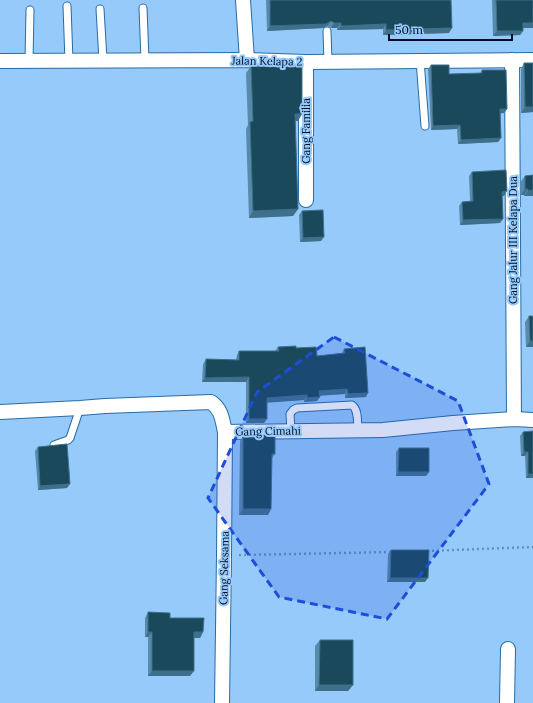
<svg xmlns="http://www.w3.org/2000/svg" width="533" height="703" font-family="Lora,serif">
<style>
.lines{fill:none;stroke-linecap:round;stroke-linejoin:round}
.service-casing{stroke:#296ca3;stroke-width:9}
.minor-casing{stroke:#296ca3;stroke-width:16}
.path{stroke:#6890b9;stroke-width:2.5;stroke-dasharray:2 3;stroke-linecap:butt}
.service{stroke:#fff;stroke-width:7}
.minor{stroke:#fff;stroke-width:14}
.wall{fill:#588aab}
.shaded-wall{fill:#3f708b}
.building{fill:#1a495b;stroke:#3f708b}
.marked{fill:#1d4ed8;fill-opacity:0.2;stroke:#1d4ed8;stroke-width:3;stroke-dasharray:8 5;stroke-linejoin:round}
.labels{text-anchor:middle;stroke-width:4;stroke-linejoin:round;paint-order:stroke}
.street-label{font-size:11px;fill:#000d22;stroke:#96cafb}
</style>
<rect width="100%" height="100%" fill="#96cafb"/>
<g class="lines">
<defs>
<g id="service">
<polyline points="67,6 69,61"/>
<polyline points="143,8 145,60"/>
<polyline points="100,9 103,60"/>
<polyline points="327,31 328,62"/>
<polyline points="420,60 425,126"/>
<polyline points="29,61 30,10"/>
<path d="M291 431 290 414 293 410 297 408 352 405C359 410 357 422 358 430"/>
<polyline points="54,445 68,440 70,438 80,408"/>
</g>
<g id="minor">
<polyline points="243,0 247,60"/>
<polyline points="512,60 514,419"/>
<polyline points="0,61 247,60 306,62 533,60"/>
<polyline points="306,62 306,200"/>
<path d="M0 412 80 408 105 406 211 402C222 410 222 419 225 432L383 430 453 423 514 419 533 420"/>
<polyline points="222,703 224,556 225,432"/>
<polyline points="507,703 508,649"/>
</g>
</defs>
<!-- service casing -->
<use href="#service" class="service-casing"/>
<!-- minor casing -->
<use href="#minor" class="minor-casing"/>
<!-- path -->
<g class="path">
<polyline points="427,551 533,547"/>
<polyline points="239,555 392,552"/>
</g>
<!-- service -->
<use href="#service" class="service"/>
<!-- minor -->
<use href="#minor" class="minor"/>
</g>
<!-- wall -->
<g class="wall">
<polygon points="266,0 451,0 449,33 383,35 383,29 337,30 337,28 331,28 327,26 323,28 267,31"/>
<polygon points="492,0 533,0 533,28 523,28 523,31 520,35 493,36"/>
<polygon points="524,63 533,112 521,113 521,69"/>
<polygon points="431,65 449,74 480,74 482,70 507,109 504,113 500,113 501,138 498,142 458,144 457,129 431,130 428,69"/>
<polygon points="251,66 298,121 295,121 298,209 293,216 249,218 246,129 248,125 246,73"/>
<polygon points="472,172 504,196 502,196 500,223 460,225 459,206 462,202 470,201 469,176"/>
<polygon points="533,175 533,196 524,196 524,195 521,195 521,181 525,176"/>
<polygon points="302,211 321,241 300,242 299,215"/>
<polygon points="529,316 533,316 533,347 526,347 525,322"/>
<polygon points="278,347 296,348 317,356 342,353 344,349 366,397 345,398 345,394 320,395 317,401 304,402 304,400 267,402 264,423 246,423 246,382 202,382 203,364 206,359 236,360 237,355 239,351 275,351"/>
<polygon points="523,432 533,478 526,478 525,456 521,456 520,436"/>
<polygon points="249,435 267,436 275,454 272,458 271,509 268,515 239,515 240,441 243,436 249,436"/>
<polygon points="38,447 67,488 38,490 35,451"/>
<polygon points="399,448 429,472 426,476 396,476 396,452"/>
<polygon points="391,550 425,582 387,582 388,554"/>
<polygon points="148,612 170,618 203,632 200,638 194,638 190,676 148,676 148,637 145,637 145,618"/>
<polygon points="320,640 353,685 348,691 315,691 315,646"/>
</g>
<!-- shaded-wall -->
<g class="shaded-wall">
<polygon points="331,21 327,26 323,28 267,31 270,26"/>
<polygon points="334,23 341,23 337,28 331,28"/>
<polygon points="523,23 533,23 533,28 519,28"/>
<polygon points="386,24 383,29 337,30 341,26"/>
<polygon points="452,28 449,33 383,35 386,30"/>
<polygon points="497,31 523,31 520,35 493,36"/>
<polygon points="525,107 533,107 533,112 521,113"/>
<polygon points="500,109 507,109 504,113 497,114"/>
<polygon points="295,114 302,114 298,121 290,121"/>
<polygon points="460,125 457,129 431,130 433,126"/>
<polygon points="501,138 498,142 458,144 461,140"/>
<polygon points="525,189 528,189 524,195 521,195"/>
<polygon points="533,190 533,196 524,196 528,191"/>
<polygon points="507,191 504,196 499,196 502,192"/>
<polygon points="298,209 293,216 249,218 253,211"/>
<polygon points="503,219 500,223 460,225 463,220"/>
<polygon points="324,237 321,241 300,242 303,238"/>
<polygon points="530,341 533,341 533,347 526,347"/>
<polygon points="249,377 246,382 202,382 205,378"/>
<polygon points="347,389 345,394 317,396 319,391"/>
<polygon points="368,393 366,397 345,398 348,394"/>
<polygon points="307,395 304,400 264,403 267,398"/>
<polygon points="320,397 317,401 304,402 307,398"/>
<polygon points="249,419 267,419 264,423 246,423"/>
<polygon points="524,452 528,452 525,456 521,456"/>
<polygon points="398,472 429,472 426,476 396,476"/>
<polygon points="528,474 533,474 533,478 526,478"/>
<polygon points="70,484 67,488 38,490 40,486"/>
<polygon points="243,509 271,509 268,515 239,515"/>
<polygon points="390,578 428,578 425,582 387,582"/>
<polygon points="148,632 152,632 148,637 145,637"/>
<polygon points="194,632 203,632 200,638 190,638"/>
<polygon points="152,671 194,671 190,676 148,676"/>
<polygon points="319,685 353,685 348,691 315,691"/>
</g>
<!-- building -->
<g class="building">
<polygon points="270,0 451,0 452,28 386,30 386,24 341,26 341,23 334,23 331,21 326,24 270,26"/>
<polygon points="496,0 533,0 533,23 523,23 523,31 497,31"/>
<polygon points="524,63 533,63 533,107 525,107"/>
<polygon points="302,64 302,114 295,114 298,209 253,211 250,122 253,121 251,66"/>
<polygon points="431,65 449,65 449,74 482,73 482,70 506,70 507,109 500,109 501,138 461,140 460,125 433,126"/>
<polygon points="506,170 507,191 502,192 503,219 463,220 462,202 473,201 472,172"/>
<polygon points="533,175 533,190 528,191 528,189 525,189 525,176"/>
<polygon points="323,210 324,237 303,238 302,211"/>
<polygon points="529,316 533,316 533,341 530,341"/>
<polygon points="296,346 296,348 316,347 317,356 345,353 344,349 365,347 368,393 348,394 347,389 319,391 320,397 307,398 307,395 267,398 267,419 249,419 249,377 205,378 206,359 239,360 239,351 279,351 278,347"/>
<polygon points="533,431 533,474 528,474 528,452 524,452 523,432"/>
<polygon points="249,435 267,435 267,436 275,436 275,454 272,454 271,509 243,509 243,436 249,436"/>
<polygon points="67,444 70,484 40,486 38,447"/>
<polygon points="399,448 429,448 429,472 398,472"/>
<polygon points="391,550 429,550 428,578 390,578"/>
<polygon points="148,612 170,613 170,618 204,618 203,632 194,632 194,671 152,671 152,632 148,632"/>
<polygon points="320,640 353,640 353,685 319,685"/>
</g>
<!-- marked area -->
<path class="marked" d="M334 337 458 401 489 484 387 619 279 597 208 498 257 392Z"/>
<g class="labels">
<!-- street labels -->
<g class="street-label">
<text transform="translate(267 61) rotate(1)" y="4">Jalan Kelapa 2</text>
<text transform="translate(306 131) rotate(-90)" y="4">Gang Familia</text>
<text transform="translate(513 240) rotate(-90)" y="4">Gang Jalur III Kelapa Dua</text>
<text transform="translate(268 431) rotate(-1)" y="4">Gang Cimahi</text>
<text transform="translate(224 568) rotate(-89)" y="4">Gang Seksama</text>
</g>
</g>
<!-- scale -->
<path d="M389 34v6h123v-6" fill="none" stroke="#000d22" stroke-width="2"/>
<text x="395" y="34" font-size="12" fill="#000d22" stroke="#96cafb" stroke-width="3" paint-order="stroke">50 m</text>
</svg>
